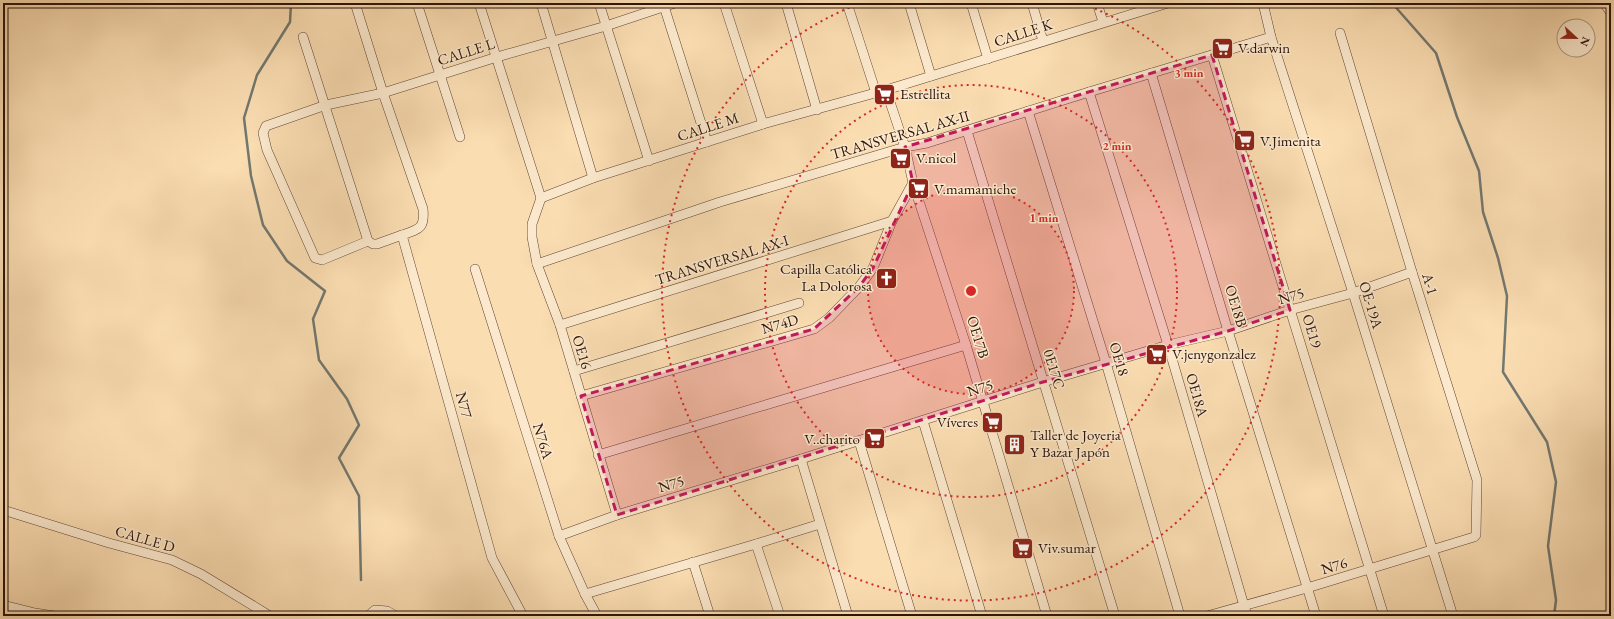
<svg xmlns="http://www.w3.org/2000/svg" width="1614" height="619" font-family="'EB Garamond',serif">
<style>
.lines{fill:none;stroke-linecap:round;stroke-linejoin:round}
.stream{stroke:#727870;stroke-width:2.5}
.minor-casing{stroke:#604634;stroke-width:10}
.minor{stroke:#fce9cd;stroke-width:9}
.marked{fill:#c2185b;fill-opacity:0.2;stroke:#c2185b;stroke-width:3;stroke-dasharray:8 5;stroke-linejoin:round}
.ring{fill:none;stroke:#d62828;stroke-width:2;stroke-dasharray:2 4}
.labels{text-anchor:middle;stroke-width:3;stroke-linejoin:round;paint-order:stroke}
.street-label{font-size:15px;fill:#2c140a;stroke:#fce9cd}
.poi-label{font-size:15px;fill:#2c140a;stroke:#fce9cd;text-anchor:start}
.centre{fill:#d62828;stroke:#fce9cd;stroke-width:2}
.ring-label{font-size:12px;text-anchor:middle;font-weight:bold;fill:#d62828;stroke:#fce9cd;stroke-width:3;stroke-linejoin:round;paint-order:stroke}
</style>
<rect width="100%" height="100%" fill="#fbddb2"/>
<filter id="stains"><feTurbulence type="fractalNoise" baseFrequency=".005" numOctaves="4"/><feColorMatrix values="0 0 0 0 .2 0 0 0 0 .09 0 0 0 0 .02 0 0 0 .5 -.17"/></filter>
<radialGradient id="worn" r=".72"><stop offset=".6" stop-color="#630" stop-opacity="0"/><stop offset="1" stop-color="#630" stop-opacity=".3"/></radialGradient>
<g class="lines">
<!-- stream -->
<g class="stream">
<polyline points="291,3 290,22 257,75 244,118 251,176 263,225 287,261 325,291 313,319 319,360 347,399 359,425 339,458 359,496 361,580"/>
<polyline points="1392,3 1436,53 1457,117 1479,171 1483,212 1498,258 1507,296 1503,372 1547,442 1556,482 1548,546 1556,600 1554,616"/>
</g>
<defs>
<g id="minor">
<path d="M355 3 383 93 423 209C425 228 420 229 402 235L492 558 523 616"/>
<polyline points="417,3 460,137"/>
<polyline points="479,3 541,198"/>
<polyline points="541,3 593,178"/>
<polyline points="599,3 649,161"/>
<polyline points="663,3 707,142"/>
<polyline points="724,3 763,124"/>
<polyline points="786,3 817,110"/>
<polyline points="847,3 876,93"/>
<polyline points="909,3 931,76"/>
<polyline points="971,3 988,59"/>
<polyline points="1032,3 1043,41"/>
<polyline points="1097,3 1103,22"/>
<polyline points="1263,3 1271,37 1353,293 1453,616"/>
<polyline points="1604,3 1611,13"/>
<polyline points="303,37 368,241 373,244 377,244 402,235"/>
<polyline points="1212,55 1384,616"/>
<polyline points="1151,73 1228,331 1316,616"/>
<polyline points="886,90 905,147 913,183 966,345 1047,616"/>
<polyline points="1089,92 1168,345 1247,616"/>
<polyline points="1028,111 1106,363 1180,616"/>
<polyline points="967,131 1115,616"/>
<polyline points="541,198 593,178 763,124 886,90 1168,3"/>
<polyline points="541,198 532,224 532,237 537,264 560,325 617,515"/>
<polyline points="368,241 322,260 315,258 267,150 263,133 266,126 326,105 383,93 497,57 606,26 675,3"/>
<polyline points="537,264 720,202 905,147 927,143 1089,92 1271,37"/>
<polyline points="475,269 559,536 585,594 597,616"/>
<polyline points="560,325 892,221"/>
<polyline points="574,371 799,303"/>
<polyline points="581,396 814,329 829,318 859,287 873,268 892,221 913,183"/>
<polyline points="923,421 982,616"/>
<polyline points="859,441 912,616"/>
<polyline points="598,455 966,345"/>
<polyline points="801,459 848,616"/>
<polyline points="3,510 109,543 172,560 201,574 270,616"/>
<polyline points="559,536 617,515 801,459 1043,382 1168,345 1228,331 1290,310 1353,293 1412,272"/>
<polyline points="756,544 780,616"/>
<polyline points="693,562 710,616"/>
<polyline points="585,594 756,544 820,524"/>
<polyline points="3,605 35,613 54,616"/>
<polyline points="368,616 375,610 387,611 396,616"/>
<polyline points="1207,616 1307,588 1474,537 1476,535 1477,480 1412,272 1340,33"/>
</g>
</defs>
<!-- minor casing -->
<use href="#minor" class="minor-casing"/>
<!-- minor -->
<use href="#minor" class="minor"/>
</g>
<!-- marked area -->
<path class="marked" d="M1212 55 1290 310 1228 331 1043 382 617 515 581 396 814 329 859 287 873 268 913 183 905 147Z"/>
<!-- distance rings -->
<circle cx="971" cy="291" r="103" fill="#d62828" fill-opacity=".12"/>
<g class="ring">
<circle cx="971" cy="291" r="103"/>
<circle cx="971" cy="291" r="206"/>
<path d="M1084 4A309 309 0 1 1 858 4"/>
</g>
<!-- icons -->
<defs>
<symbol id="supermarket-square" viewBox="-11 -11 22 22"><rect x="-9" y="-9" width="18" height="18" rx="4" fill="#8f2418" stroke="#fce9cd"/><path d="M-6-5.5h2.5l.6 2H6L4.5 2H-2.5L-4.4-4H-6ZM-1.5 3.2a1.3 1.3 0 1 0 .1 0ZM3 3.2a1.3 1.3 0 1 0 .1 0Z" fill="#fff"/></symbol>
<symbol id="church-square" viewBox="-11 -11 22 22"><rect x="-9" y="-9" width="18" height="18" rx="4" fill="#8f2418" stroke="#fce9cd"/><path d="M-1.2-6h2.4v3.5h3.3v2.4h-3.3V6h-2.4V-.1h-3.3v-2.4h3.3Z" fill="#fff"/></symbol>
<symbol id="building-square" viewBox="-11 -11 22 22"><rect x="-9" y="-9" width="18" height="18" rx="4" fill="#8f2418" stroke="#fce9cd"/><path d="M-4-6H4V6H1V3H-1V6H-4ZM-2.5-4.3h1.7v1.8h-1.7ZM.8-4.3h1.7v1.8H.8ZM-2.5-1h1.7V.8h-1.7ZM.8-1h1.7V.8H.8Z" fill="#fff"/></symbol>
</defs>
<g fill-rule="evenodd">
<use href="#supermarket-square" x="1210" y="36" width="25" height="25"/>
<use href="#supermarket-square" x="872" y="82" width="25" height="25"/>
<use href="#supermarket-square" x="1232" y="128" width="25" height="25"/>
<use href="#supermarket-square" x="888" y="146" width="25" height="25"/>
<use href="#supermarket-square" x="906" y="176" width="25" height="25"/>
<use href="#church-square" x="874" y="266" width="25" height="25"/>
<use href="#supermarket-square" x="1144" y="342" width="25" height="25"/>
<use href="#supermarket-square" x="980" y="410" width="25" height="25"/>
<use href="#supermarket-square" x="862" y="426" width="25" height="25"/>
<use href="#building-square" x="1002" y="432" width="25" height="25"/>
<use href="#supermarket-square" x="1010" y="536" width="25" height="25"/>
</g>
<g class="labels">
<!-- street labels -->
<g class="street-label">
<text transform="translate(1023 33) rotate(-18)" y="5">CALLE K</text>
<text transform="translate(466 52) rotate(-18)" y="5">CALLE L</text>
<text transform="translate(708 127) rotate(-18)" y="5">CALLE M</text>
<text transform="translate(900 135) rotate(-16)" y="5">TRANSVERSAL AX-II</text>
<text transform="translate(722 260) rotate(-17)" y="5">TRANSVERSAL AX-I</text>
<text transform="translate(1430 284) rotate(73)" y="5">A-1</text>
<text transform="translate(1291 296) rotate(-17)" y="5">N75</text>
<text transform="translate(1371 305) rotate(73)" y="5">OE-19A</text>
<text transform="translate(1236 306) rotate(73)" y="5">OE18B</text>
<text transform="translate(780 324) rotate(-16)" y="5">N74D</text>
<text transform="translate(1312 331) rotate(73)" y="5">OE19</text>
<text transform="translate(978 337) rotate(73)" y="5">OE17B</text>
<text transform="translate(582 352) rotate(73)" y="5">OE16</text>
<text transform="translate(1119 359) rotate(73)" y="5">OE18</text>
<text transform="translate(1054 369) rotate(73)" y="5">0E17C</text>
<text transform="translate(980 388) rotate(-18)" y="5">N75</text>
<text transform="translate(1197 395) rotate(74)" y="5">OE18A</text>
<text transform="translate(464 405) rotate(75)" y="5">N77</text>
<text transform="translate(543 441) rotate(73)" y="5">N76A</text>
<text transform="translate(671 484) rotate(-17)" y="5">N75</text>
<text transform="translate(145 539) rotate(16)" y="5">CALLE D</text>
<text transform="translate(1334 566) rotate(-17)" y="5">N76</text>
</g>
<!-- poi labels -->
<g class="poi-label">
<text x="1238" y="53">V.darwin</text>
<text x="900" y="99">Estrellita</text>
<text x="1260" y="146">V.Jimenita</text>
<text x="916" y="163">V.nicol</text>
<text x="934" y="194">V.mamamiche</text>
<text x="872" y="274" text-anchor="end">Capilla Católica<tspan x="872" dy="17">La Dolorosa</tspan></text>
<text x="1172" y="359">V.jenygonzalez</text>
<text x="978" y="427" text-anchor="end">Víveres</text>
<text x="1030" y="440">Taller de Joyeria<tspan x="1030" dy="17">Y Bazar Japón</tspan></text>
<text x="860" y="444" text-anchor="end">V..charito</text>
<text x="1038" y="553">Viv.sumar</text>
</g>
</g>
<circle cx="971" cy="291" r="6" class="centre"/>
<g class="ring-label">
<text x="1189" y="77">3 min</text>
<text x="1117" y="150">2 min</text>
<text x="1044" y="222">1 min</text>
</g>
<!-- margin -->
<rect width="1614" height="619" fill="none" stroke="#fbddb2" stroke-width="16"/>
<rect x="4" y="4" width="1606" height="611" fill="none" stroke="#2c140a" stroke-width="2"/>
<rect x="8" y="8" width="1598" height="603" fill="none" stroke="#2c140a"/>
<!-- north arrow -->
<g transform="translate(1576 38) rotate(112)"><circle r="19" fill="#fce9cd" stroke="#a9947f"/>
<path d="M0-3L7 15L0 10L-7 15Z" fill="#8f2418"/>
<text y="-6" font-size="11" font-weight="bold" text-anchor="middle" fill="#2c140a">N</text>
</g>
<rect width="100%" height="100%" filter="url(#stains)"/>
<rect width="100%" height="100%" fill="url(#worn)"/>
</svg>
